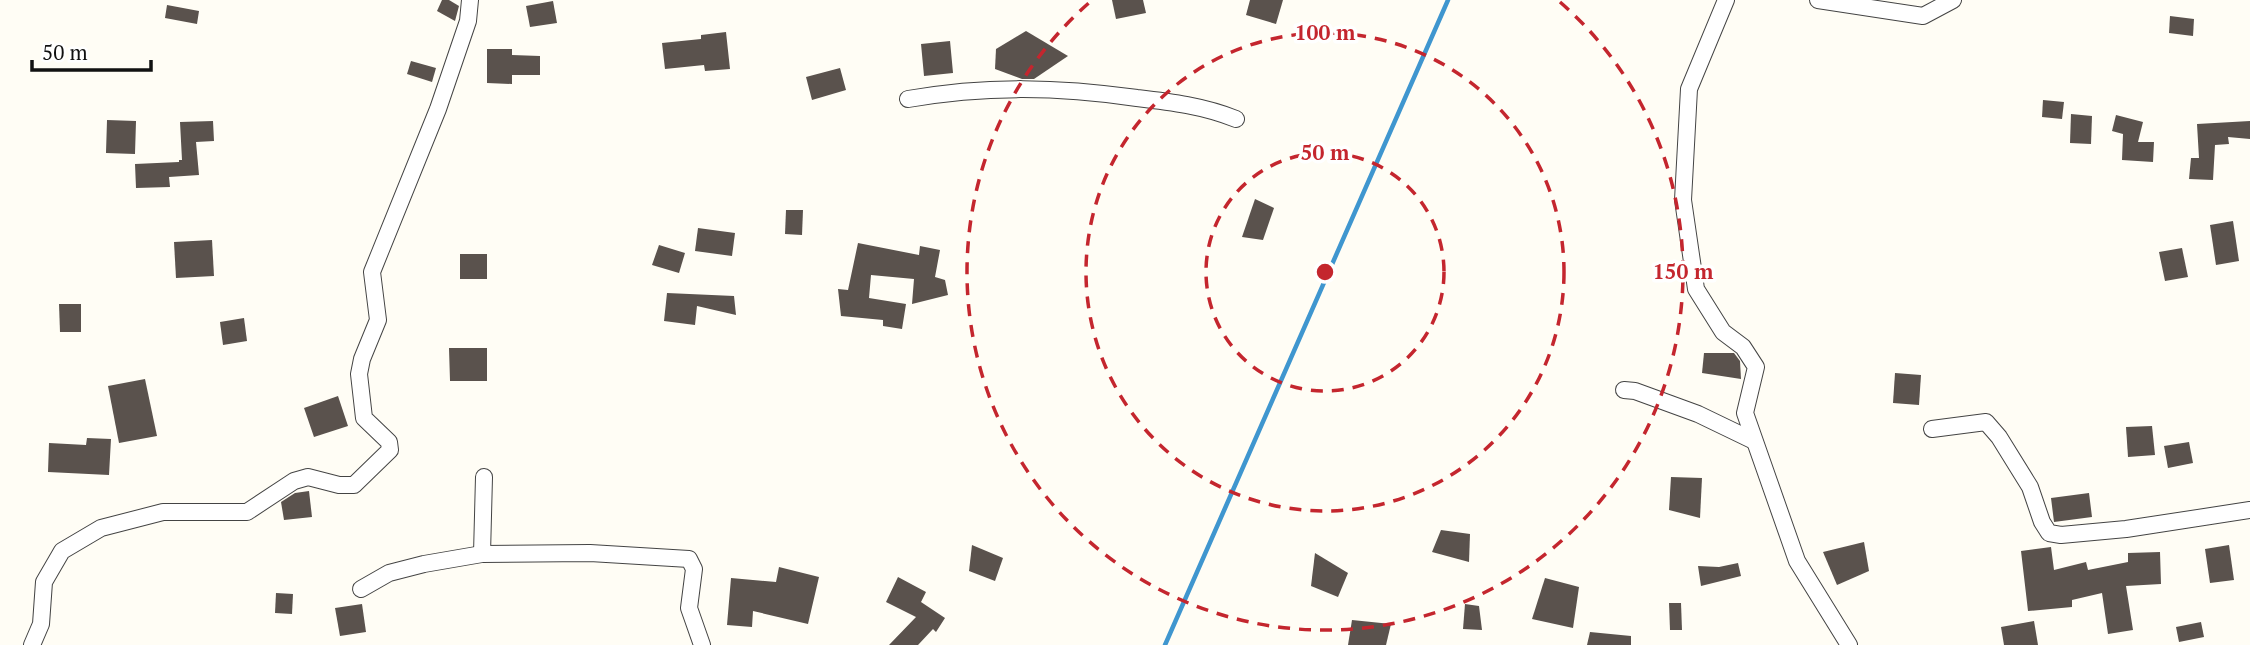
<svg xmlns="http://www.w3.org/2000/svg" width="2250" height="645" font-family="'PT Serif',serif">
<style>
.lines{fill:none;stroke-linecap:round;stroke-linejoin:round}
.stream{stroke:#3f96cf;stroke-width:4.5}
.building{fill:#5a524d}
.street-casing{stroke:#444;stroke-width:18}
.street{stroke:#fff;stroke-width:16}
.ring{fill:none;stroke:#c4262e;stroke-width:3.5;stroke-dasharray:12 9}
.centre{fill:#c4262e;stroke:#fff;stroke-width:3.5}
.ring-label{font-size:21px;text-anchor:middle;font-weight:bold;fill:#c4262e;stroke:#fff;stroke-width:7;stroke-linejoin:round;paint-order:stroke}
</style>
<rect width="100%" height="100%" fill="#fffdf5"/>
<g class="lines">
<!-- stream -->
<polyline class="stream" points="1165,645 1448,0"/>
</g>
<!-- building -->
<g class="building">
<polygon points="442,0 449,0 459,6 455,21 437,11"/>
<polygon points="1112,0 1143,0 1146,13 1116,19"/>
<polygon points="1250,0 1283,0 1276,24 1246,15"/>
<polygon points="553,1 557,23 530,27 526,6"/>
<polygon points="167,5 199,11 197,24 165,18"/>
<polygon points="2170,16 2194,19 2193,36 2169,33"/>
<polygon points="1026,31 1068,56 1034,79 1022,79 995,69 996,49"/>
<polygon points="726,32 730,69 705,71 704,65 665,69 662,43 701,39 701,35"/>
<polygon points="950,41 953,73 924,76 921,44"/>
<polygon points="487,49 512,49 512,55 540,56 540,75 512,75 512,84 487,83"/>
<polygon points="411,61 436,68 432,82 407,74"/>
<polygon points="840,68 846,90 812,100 806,77"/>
<polygon points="2043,100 2064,102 2062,119 2042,117"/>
<polygon points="2071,114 2092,116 2091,144 2070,143"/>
<polygon points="2116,115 2143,122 2138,142 2154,142 2153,162 2122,160 2123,134 2112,131"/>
<polygon points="107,120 136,121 135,154 106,153"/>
<polygon points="213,121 214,141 196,142 199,175 169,177 170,187 136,188 135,164 179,162 179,160 182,160 180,122"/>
<polygon points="2250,121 2250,139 2228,137 2229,144 2215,145 2213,180 2189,179 2191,158 2199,158 2197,124"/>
<polygon points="1255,199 1274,208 1263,240 1242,237"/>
<polygon points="786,210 803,210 802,235 785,234"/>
<polygon points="2233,221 2239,261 2216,265 2210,225"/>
<polygon points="698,228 735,233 732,256 695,251"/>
<polygon points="212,240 214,276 176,278 174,242"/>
<polygon points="858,243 919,255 920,246 940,250 935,277 945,280 948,295 912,304 914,279 871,275 869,298 906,304 902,329 883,326 883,320 841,316 838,289 848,290"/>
<polygon points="659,245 685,253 679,273 652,265"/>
<polygon points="2182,248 2188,277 2165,281 2159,252"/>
<rect x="460" y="254" width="27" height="25"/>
<polygon points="667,293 734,296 736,315 697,306 695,325 664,321"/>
<polygon points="59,304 81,304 81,332 60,332"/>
<polygon points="244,318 247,341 223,345 220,322"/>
<polygon points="449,348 487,348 487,381 450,381"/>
<polygon points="1704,353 1734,353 1740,361 1741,379 1702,373"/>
<polygon points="1895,373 1921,375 1919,405 1893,403"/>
<polygon points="145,379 157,436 119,443 108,386"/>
<polygon points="338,396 348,426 314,437 304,408"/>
<polygon points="2152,426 2155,455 2128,457 2126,427"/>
<polygon points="87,438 111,439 109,475 48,472 49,443 86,445"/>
<polygon points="2189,442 2193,463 2168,468 2164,446"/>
<polygon points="1671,477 1702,478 1700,518 1669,510"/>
<polygon points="309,491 312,517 284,520 281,502 295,493"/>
<polygon points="2089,493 2092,517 2054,522 2051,498"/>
<polygon points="1441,530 1470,534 1469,562 1432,552"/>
<polygon points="1864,542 1869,571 1837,585 1823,552"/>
<polygon points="972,545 1003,558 995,581 969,571"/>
<polygon points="2229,545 2234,580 2210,583 2205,549"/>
<polygon points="2051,547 2054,570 2086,562 2088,570 2128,562 2128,553 2160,552 2161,584 2126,586 2133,630 2108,634 2102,593 2072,600 2072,607 2028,611 2021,551"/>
<polygon points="1315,553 1348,573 1338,597 1311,586"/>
<polygon points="1738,563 1741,576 1701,586 1698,566 1719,567"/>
<polygon points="779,567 819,577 808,624 753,611 752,627 727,625 731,578 776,582"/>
<polygon points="898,577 926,592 921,602 945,618 936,632 933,629 918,645 889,645 916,617 886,602"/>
<polygon points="1545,578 1579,587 1573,628 1532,619"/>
<polygon points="276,593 293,594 292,614 275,613"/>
<polygon points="1669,603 1681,603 1682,630 1670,630"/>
<polygon points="362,604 366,632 340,636 335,608"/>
<polygon points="1465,604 1479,606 1482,630 1463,629"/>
<polygon points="1352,620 1391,624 1386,645 1348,645"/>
<polygon points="2034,621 2038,645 2004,645 2001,627"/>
<polygon points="2201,622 2204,637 2179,642 2176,627"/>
<polygon points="1590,632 1631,636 1631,645 1587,645"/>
</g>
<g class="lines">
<defs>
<g id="street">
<polyline points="1726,0 1689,89 1683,200 1696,289 1723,332 1743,347 1756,367 1745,413 1797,561 1849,645"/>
<polyline points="1818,0 1923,16 1953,0"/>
<path d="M908 99C987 85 1059 87 1137 98 1171 102 1204 106 1236 119"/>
<polyline points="1624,390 1635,391 1698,414 1754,441"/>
<polyline points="1932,429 1986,422 1999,437 2030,487 2042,522 2049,533 2061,535 2126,529 2250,510"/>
<polyline points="484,477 482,554 590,553 689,559 694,569 689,608 702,645"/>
<polyline points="361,589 389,573 424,564 482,554"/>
<polyline points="32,645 41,624 44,582 62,551 101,528 163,512 247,512 294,481 308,477 339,485 354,485 390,450 389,442 364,418 359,374 362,359 378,320 372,272 438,109 468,21 470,0"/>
</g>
</defs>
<!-- street casing -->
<use href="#street" class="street-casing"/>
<!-- street -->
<use href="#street" class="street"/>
</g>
<!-- distance rings -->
<g class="ring">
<circle cx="1325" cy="272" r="119"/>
<circle cx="1325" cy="272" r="239"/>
<path d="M1560 2A358 358 0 1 1 1090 2"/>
</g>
<circle cx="1325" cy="272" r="10" class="centre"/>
<g class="ring-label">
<text x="1325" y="40">100 m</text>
<text x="1325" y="160">50 m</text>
<text x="1683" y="279">150 m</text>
</g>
<!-- scale -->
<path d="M32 60v10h119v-10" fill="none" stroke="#111111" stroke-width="3.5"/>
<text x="42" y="60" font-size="21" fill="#111111" stroke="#ffffff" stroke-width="5" paint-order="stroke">50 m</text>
</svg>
